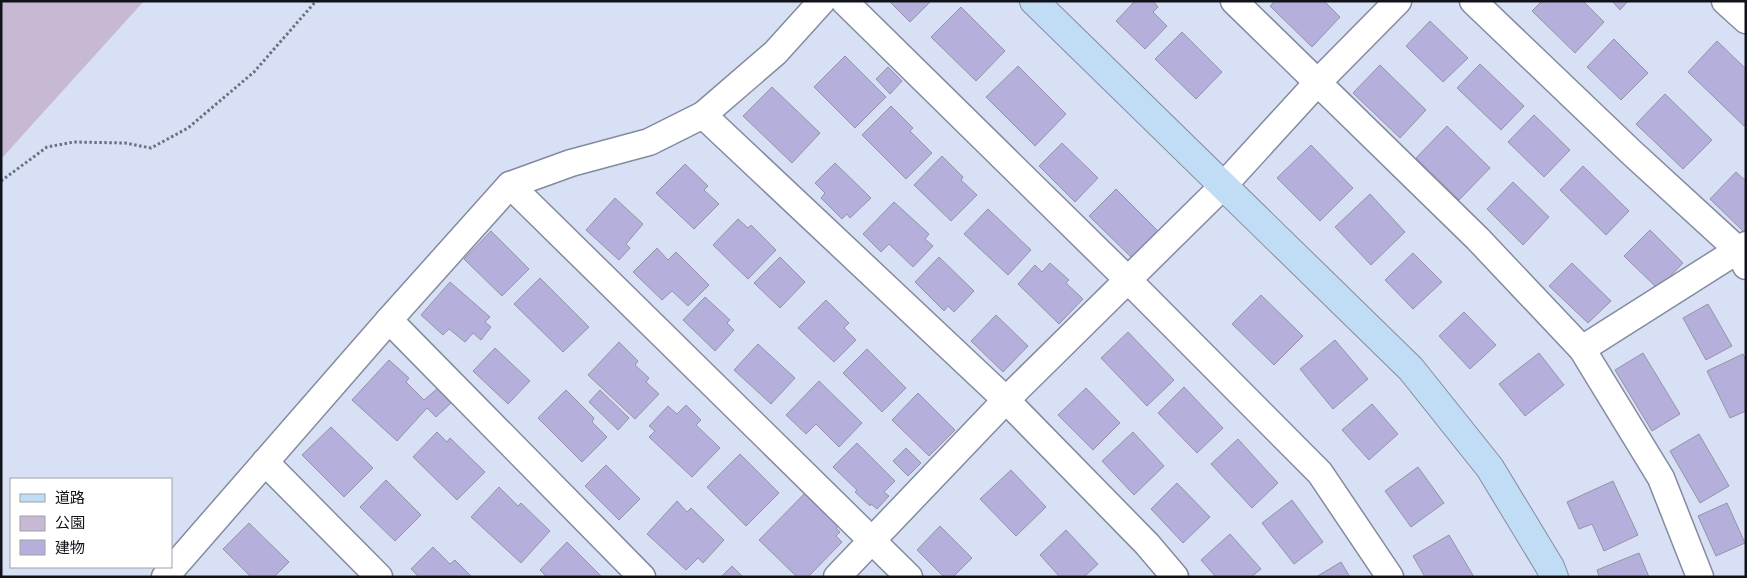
<svg xmlns="http://www.w3.org/2000/svg" width="1747" height="578" font-family="Roboto,'Noto Sans JP',sans-serif">
<style>
.green{fill:#c7b9d3}
.building{fill:#b5b0db;stroke:#9593a8}
.lines{fill:none;stroke-linecap:round;stroke-linejoin:round}
.street-casing{stroke:#848ba0;stroke-width:29}
.secondary-casing{stroke:#848ba0;stroke-width:30}
.path{stroke:#6c717f;stroke-width:3;stroke-dasharray:2.5 2.5;stroke-linecap:butt}
.street{stroke:#fff;stroke-width:26}
.secondary{stroke:#c1dcf5;stroke-width:28}
</style>
<rect width="100%" height="100%" fill="#d8e0f6"/>
<!-- green -->
<polygon class="green" points="1,1 144,1 1,159"/>
<!-- building -->
<g class="building">
<polygon points="889,1 931,1 910,22"/>
<polygon points="1135,1 1153,1 1158,7 1153,12 1167,26 1145,49 1116,21"/>
<polygon points="1275,1 1324,1 1340,17 1312,47 1270,6"/>
<polygon points="1542,1 1583,1 1604,22 1575,53 1532,11"/>
<polygon points="1612,1 1628,1 1620,10"/>
<polygon points="961,7 1005,51 976,81 931,37"/>
<polygon points="1430,21 1468,58 1443,82 1406,46"/>
<polygon points="1182,32 1222,72 1196,99 1155,59"/>
<polygon points="1614,39 1648,73 1621,100 1587,67"/>
<polygon points="1717,41 1746,69 1746,124 1744,126 1688,72"/>
<polygon points="845,56 886,97 855,128 814,87"/>
<polygon points="1480,64 1524,106 1501,130 1457,88"/>
<polygon points="1380,65 1426,110 1400,138 1353,93"/>
<polygon points="1018,66 1066,114 1035,146 986,97"/>
<polygon points="888,67 902,81 890,94 876,79"/>
<polygon points="772,87 820,133 792,163 743,116"/>
<polygon points="1665,94 1712,140 1683,169 1636,124"/>
<polygon points="891,106 913,128 910,131 932,153 906,179 862,135"/>
<polygon points="1534,115 1570,150 1544,177 1508,142"/>
<polygon points="1447,126 1490,168 1459,200 1416,158"/>
<polygon points="1062,143 1098,178 1075,202 1039,166"/>
<polygon points="1311,145 1353,188 1320,221 1277,178"/>
<polygon points="942,156 963,177 961,180 977,195 951,221 914,185"/>
<polygon points="835,163 871,198 850,218 847,214 842,219 821,198 825,193 815,183"/>
<polygon points="685,164 708,186 704,190 719,204 694,229 656,193"/>
<polygon points="1583,166 1629,211 1606,235 1560,190"/>
<polygon points="1736,172 1746,181 1746,231 1744,232 1710,199"/>
<polygon points="1513,182 1549,217 1523,245 1487,209"/>
<polygon points="1116,189 1159,232 1133,259 1089,216"/>
<polygon points="1370,194 1405,232 1371,265 1335,227"/>
<polygon points="615,198 643,224 626,244 630,248 619,260 586,230"/>
<polygon points="894,202 929,234 925,239 933,246 913,267 889,244 881,252 863,234"/>
<polygon points="988,209 1031,250 1008,275 964,234"/>
<polygon points="738,219 748,228 751,225 776,250 748,279 713,245"/>
<polygon points="1650,230 1683,263 1658,289 1624,256"/>
<polygon points="491,231 529,269 502,296 464,259"/>
<polygon points="657,248 668,260 676,252 709,285 688,306 672,291 662,300 633,272"/>
<polygon points="1413,253 1442,282 1413,309 1385,280"/>
<polygon points="780,257 805,282 780,308 754,283"/>
<polygon points="939,257 974,291 954,312 948,306 944,311 915,282"/>
<polygon points="1050,263 1069,280 1066,283 1083,299 1059,324 1018,284 1035,265 1042,272"/>
<polygon points="1572,263 1611,301 1588,323 1549,286"/>
<polygon points="540,278 589,327 563,352 514,304"/>
<polygon points="450,282 490,317 485,322 491,327 481,340 473,333 465,342 449,329 443,335 421,315"/>
<polygon points="1261,295 1303,336 1274,365 1232,324"/>
<polygon points="705,297 730,320 727,323 734,330 715,351 683,320"/>
<polygon points="826,300 849,323 844,328 856,340 834,362 798,328"/>
<polygon points="1708,304 1732,346 1706,360 1683,318"/>
<polygon points="1464,312 1496,345 1470,369 1439,336"/>
<polygon points="996,315 1028,346 1003,372 971,341"/>
<polygon points="1128,332 1174,380 1147,406 1101,358"/>
<polygon points="1335,340 1368,379 1333,409 1300,369"/>
<polygon points="619,342 638,361 635,365 649,378 646,382 659,394 635,419 588,375"/>
<polygon points="758,344 795,378 771,404 734,370"/>
<polygon points="495,348 530,381 508,404 473,371"/>
<polygon points="867,349 906,388 882,412 843,373"/>
<polygon points="1539,353 1564,385 1525,416 1499,384"/>
<polygon points="1643,353 1680,414 1652,431 1615,370"/>
<polygon points="1743,354 1746,361 1746,411 1730,418 1707,371"/>
<polygon points="389,360 409,378 406,382 424,400 438,388 452,402 436,417 427,408 397,441 352,400"/>
<polygon points="819,381 862,423 839,447 816,424 806,434 786,415"/>
<polygon points="1184,387 1223,428 1197,453 1158,413"/>
<polygon points="1086,388 1120,423 1093,450 1058,415"/>
<polygon points="566,390 594,418 592,422 607,437 582,462 538,418"/>
<polygon points="600,390 629,418 618,430 589,402"/>
<polygon points="918,393 955,430 929,456 892,420"/>
<polygon points="1372,404 1398,434 1369,460 1342,430"/>
<polygon points="686,405 701,420 696,425 720,448 692,477 649,437 655,431 649,426 668,406 677,414"/>
<polygon points="331,427 373,468 344,497 302,455"/>
<polygon points="437,432 447,442 450,438 485,472 457,500 413,457"/>
<polygon points="1133,432 1164,466 1134,495 1102,461"/>
<polygon points="1699,434 1729,486 1700,503 1670,451"/>
<polygon points="1238,439 1278,483 1252,508 1211,464"/>
<polygon points="857,443 895,481 884,492 889,496 877,509 871,504 870,506 855,492 857,490 833,467"/>
<polygon points="906,448 921,463 908,476 893,461"/>
<polygon points="740,454 779,493 746,526 707,487"/>
<polygon points="606,465 640,499 619,520 585,486"/>
<polygon points="1418,467 1444,503 1411,527 1385,491"/>
<polygon points="1011,470 1046,507 1016,536 980,499"/>
<polygon points="386,480 421,515 395,541 360,507"/>
<polygon points="1613,481 1638,535 1604,551 1592,524 1579,529 1567,502"/>
<polygon points="1177,483 1210,517 1183,543 1151,509"/>
<polygon points="499,487 518,506 521,503 550,531 521,563 471,517"/>
<polygon points="807,491 841,523 836,528 840,532 836,536 842,542 808,577 797,577 759,540"/>
<polygon points="1292,500 1323,542 1294,564 1262,523"/>
<polygon points="677,501 687,512 691,508 724,540 703,563 698,558 686,570 647,534"/>
<polygon points="1727,503 1745,543 1716,556 1698,516"/>
<polygon points="249,523 289,562 274,577 251,577 223,549"/>
<polygon points="940,526 972,558 953,577 944,577 917,550"/>
<polygon points="1066,530 1098,564 1084,577 1060,577 1040,555"/>
<polygon points="1230,534 1261,569 1251,577 1216,577 1201,560"/>
<polygon points="1449,535 1474,577 1425,577 1413,556"/>
<polygon points="567,542 602,577 547,577 540,570"/>
<polygon points="433,547 450,564 455,560 472,577 419,577 411,569"/>
<polygon points="1639,553 1649,577 1599,577 1597,570"/>
<polygon points="1341,562 1350,577 1316,577"/>
<polygon points="732,566 743,577 721,577"/>
</g>
<g class="lines">
<defs>
<g id="street">
<polyline points="844,1 1128,280 1320,473 1390,577"/>
<polyline points="1234,1 1478,239 1582,349 1661,478 1700,577"/>
<polyline points="1473,1 1631,152 1738,250 1746,266"/>
<polyline points="1725,1 1746,20"/>
<polyline points="703,115 1006,400 1147,544 1175,577"/>
<polyline points="510,185 909,577"/>
<polyline points="389,320 642,577"/>
<polyline points="1582,349 1746,245"/>
<polyline points="265,462 379,577"/>
<polyline points="165,577 389,320 510,185 571,163 649,142 703,115 775,53 822,1"/>
<polyline points="837,577 1006,400 1223,186 1318,82 1398,1"/>
</g>
<polyline id="secondary" points="1034,1 1411,369 1490,468 1550,567 1554,577"/>
</defs>
<!-- street casing -->
<use href="#street" class="street-casing"/>
<!-- secondary casing -->
<use href="#secondary" class="secondary-casing"/>
<!-- path -->
<polyline class="path" points="1,181 47,147 74,142 125,143 151,148 188,128 254,72 316,1"/>
<!-- street -->
<use href="#street" class="street"/>
<!-- secondary -->
<use href="#secondary" class="secondary"/>
</g>
<!-- border -->
<rect width="1747" height="578" fill="none" stroke="#11131a" stroke-width="5"/>
<!-- legend -->
<rect x="10" y="478" width="162" height="90" fill="#ffffff" stroke="#a0a1a3"/>
<rect x="20" y="494" width="25" height="8" fill="#c1dcf5" stroke="#a0a1a3"/>
<text x="55" y="503" font-size="15" fill="#11131a">道路</text>
<rect x="20" y="516" width="25" height="15" fill="#c7b9d3" stroke="#a0a1a3"/>
<text x="55" y="528" font-size="15" fill="#11131a">公園</text>
<rect x="20" y="540" width="25" height="15" fill="#b5b0db" stroke="#a0a1a3"/>
<text x="55" y="553" font-size="15" fill="#11131a">建物</text>
</svg>
